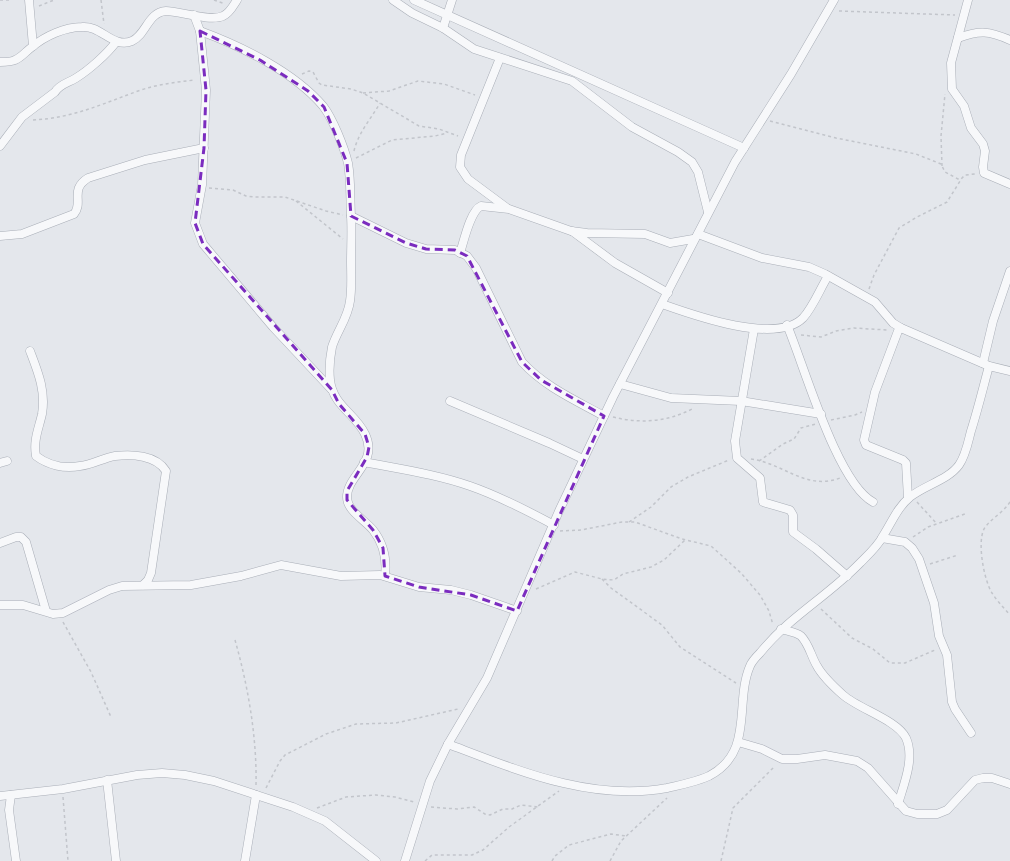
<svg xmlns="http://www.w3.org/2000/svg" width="1010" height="861" font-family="Signika,sans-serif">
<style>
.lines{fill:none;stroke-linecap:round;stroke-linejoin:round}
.street-casing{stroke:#a9aeb7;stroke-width:9}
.path{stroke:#c2c5cb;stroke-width:1.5;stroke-dasharray:3 3;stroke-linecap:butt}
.street{stroke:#f7f8fa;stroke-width:8}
.marked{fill:none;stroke:#7b2cbf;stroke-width:3;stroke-dasharray:8 5;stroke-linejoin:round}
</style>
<rect width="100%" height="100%" fill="#e4e7ec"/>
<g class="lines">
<defs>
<g id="street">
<polyline points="29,0 33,46"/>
<polyline points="393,0 412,13 443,28 474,49 572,81 632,127 678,152 692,162 698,172 708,212"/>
<polyline points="414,0 744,148"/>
<polyline points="968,0 951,63 952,89 964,106 971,128 983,144 985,151 983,167 984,173 1010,184"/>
<polyline points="194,15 200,31 206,90 202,185 195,223 203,244 273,327 332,390"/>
<polyline points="443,28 452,0"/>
<path d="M200 31C241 46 294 72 323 106 333 119 344 147 348 163 351 180 350 199 351 216 352 231 351 246 351 262 351 275 352 288 350 301 348 318 337 331 332 347 330 357 329 370 330 380 333 406 355 413 365 434 379 463 347 475 347 497 347 511 365 520 373 530 384 544 387 559 385 576"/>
<path d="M958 38C980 30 989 31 1010 40"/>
<polyline points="500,58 461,155 460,167 468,179 507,208"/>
<path d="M0 62C5 62 11 62 15 60 22 57 26 51 32 47 45 36 65 27 82 27 101 25 113 49 132 41 146 35 148 12 166 11 179 11 210 22 223 16 230 13 233 6 237 0"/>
<path d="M0 146 22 117 55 92C60 84 68 83 76 78 89 70 107 54 116 42"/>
<path d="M351 216 406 243 426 249 455 250 467 256 476 268 522 362C545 387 575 400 604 416"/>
<polyline points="572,231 615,263 668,293"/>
<polyline points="698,234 762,258 809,267 825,274 875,302 893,323 901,328 989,366 1010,371"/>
<path d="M0 236 22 234 74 214C84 202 69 190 88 178L145 160 204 148"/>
<path d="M460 253C464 241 470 211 481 206L509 209 571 231 587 233 645 234 670 243 693 239"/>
<path d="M662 304C693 315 776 345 803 318 813 307 820 289 828 276"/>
<path d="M787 325C804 365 837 483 873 502"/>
<polyline points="901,328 898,331 875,392 864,440 866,445 903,460 906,463 908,498"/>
<polyline points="754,329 735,441 737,458 760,478 763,502 790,510 793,515 793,532 816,549 847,576"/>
<path d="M30 351C38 372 46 391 42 414 39 428 33 440 36 456 48 465 64 469 80 466 92 465 103 458 115 456 132 454 156 455 166 471L151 573 148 580 143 585"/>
<polyline points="983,363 993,321 1010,271"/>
<polyline points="620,384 671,398 741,401 821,414"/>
<polyline points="450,401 549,443 583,459"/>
<path d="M364 462C399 469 436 474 470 486 499 496 526 510 554 525"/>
<polyline points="0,463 7,461"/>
<polyline points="882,538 905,542 912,548 919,559 934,603 939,636 947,655 952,702 955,709 971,733"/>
<polyline points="0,543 16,537 21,537 26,542 46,611"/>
<polyline points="0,605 23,605 53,614 63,613 109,590 122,586 191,585 241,576 281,565 341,576 380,575 419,587 451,590 471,595 517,611"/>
<path d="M781 629C787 631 796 632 801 636 809 644 811 656 817 666 823 677 834 687 843 695 859 709 897 720 906 738 915 758 904 784 898 804"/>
<polyline points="738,742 762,749 782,759 797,759 825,755 857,761 868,768 906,811 917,814 937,814 947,810 975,780 983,778 992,778 1010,784"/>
<path d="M448 744C517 770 591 802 667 788 680 785 696 782 709 776 755 752 734 703 750 666 752 661 756 657 760 653 790 616 827 597 860 563 868 555 878 546 883 536 892 522 897 508 910 497 925 485 948 480 959 465 966 455 968 442 971 431 978 409 983 388 989 366"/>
<polyline points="107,780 116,861"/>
<polyline points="11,795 9,810 16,861"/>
<polyline points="0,796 63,789 137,775 162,773 185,775 214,781 293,807 325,821 376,861"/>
<polyline points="245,861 256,795"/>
<polyline points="405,861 430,781 448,744 487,678 559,511 613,397 735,162 791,74 834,0"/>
</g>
</defs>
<!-- street casing -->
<use href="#street" class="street-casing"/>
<!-- path -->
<g class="path">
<polyline points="0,0 9,0"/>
<polyline points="101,0 104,24"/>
<polyline points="214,0 225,4"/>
<polyline points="39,6 54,0"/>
<polyline points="839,11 955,15"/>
<polyline points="302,74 309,71 313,72 319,83 322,85 351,89 363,93 419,126 439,129 458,136"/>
<polyline points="363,93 389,91 418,81 444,84 475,95"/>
<path d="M33 120C74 118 104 103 141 90 159 84 177 82 195 80"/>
<polyline points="770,121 836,138 916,154 941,164 945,172 960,180"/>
<path d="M354 151C358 133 371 119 380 103"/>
<polyline points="356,158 392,140 435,136 447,133"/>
<polyline points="942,166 941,136 945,94"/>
<polyline points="209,188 233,190 246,196 254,197 285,197 326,211 343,215"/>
<polyline points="296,201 343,239"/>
<polyline points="869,289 874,275 899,228 917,217 947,202 962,178 965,175 975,174"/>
<polyline points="801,335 821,337 836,331 854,328 887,330"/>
<path d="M613 417C641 424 668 422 694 408"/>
<polyline points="831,420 855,415 862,412"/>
<path d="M751 459C783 463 806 491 840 478"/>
<polyline points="759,461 783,444 794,439 801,428 816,424"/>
<polyline points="917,502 937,524"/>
<path d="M1010 502C1003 513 990 519 984 529 977 543 984 580 992 593 997 601 1004 608 1010 615"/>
<polyline points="629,522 651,507 671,487 688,477 729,460"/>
<polyline points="560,531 581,530 622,522 635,522 682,539 711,546 741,573 760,595 769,611 773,625"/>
<polyline points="913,537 928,527 965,514"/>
<polyline points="930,564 958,555"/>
<polyline points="602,579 611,588 662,625 680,647 736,683"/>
<polyline points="536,589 575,572 602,579 614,580 623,574 651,567 664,560 685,540"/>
<polyline points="821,609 852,638 873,649 890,663 905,663 935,650"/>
<polyline points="63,622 91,672 111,717"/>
<path d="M235 640C248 686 257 737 256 785"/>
<polyline points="266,788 280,761 285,755 326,734 356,724 396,723 458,709"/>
<polyline points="63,797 68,861"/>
<polyline points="431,807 457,809 474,807 485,814 490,815 503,809 512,809 521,805 538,807"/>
<polyline points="317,808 346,797 376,795 395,797 414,802"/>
<polyline points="425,861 432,855 472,855 483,850 509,827 559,791"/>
<polyline points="552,861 555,856 569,845 611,834 626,836"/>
<polyline points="610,861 621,841 667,798"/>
<polyline points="721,861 733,808 775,766"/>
</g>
<!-- street -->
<use href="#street" class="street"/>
</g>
<!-- marked area -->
<path class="marked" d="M200 31 260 60 308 91 324 107 347 163 351 216 406 243 426 249 455 250 467 256 522 362 541 380 604 416 517 611 471 595 419 587 385 576 383 548 373 530 347 500V491L367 457 369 447 365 434 339 404 332 390 203 244 195 223 204 148 206 90Z"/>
</svg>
